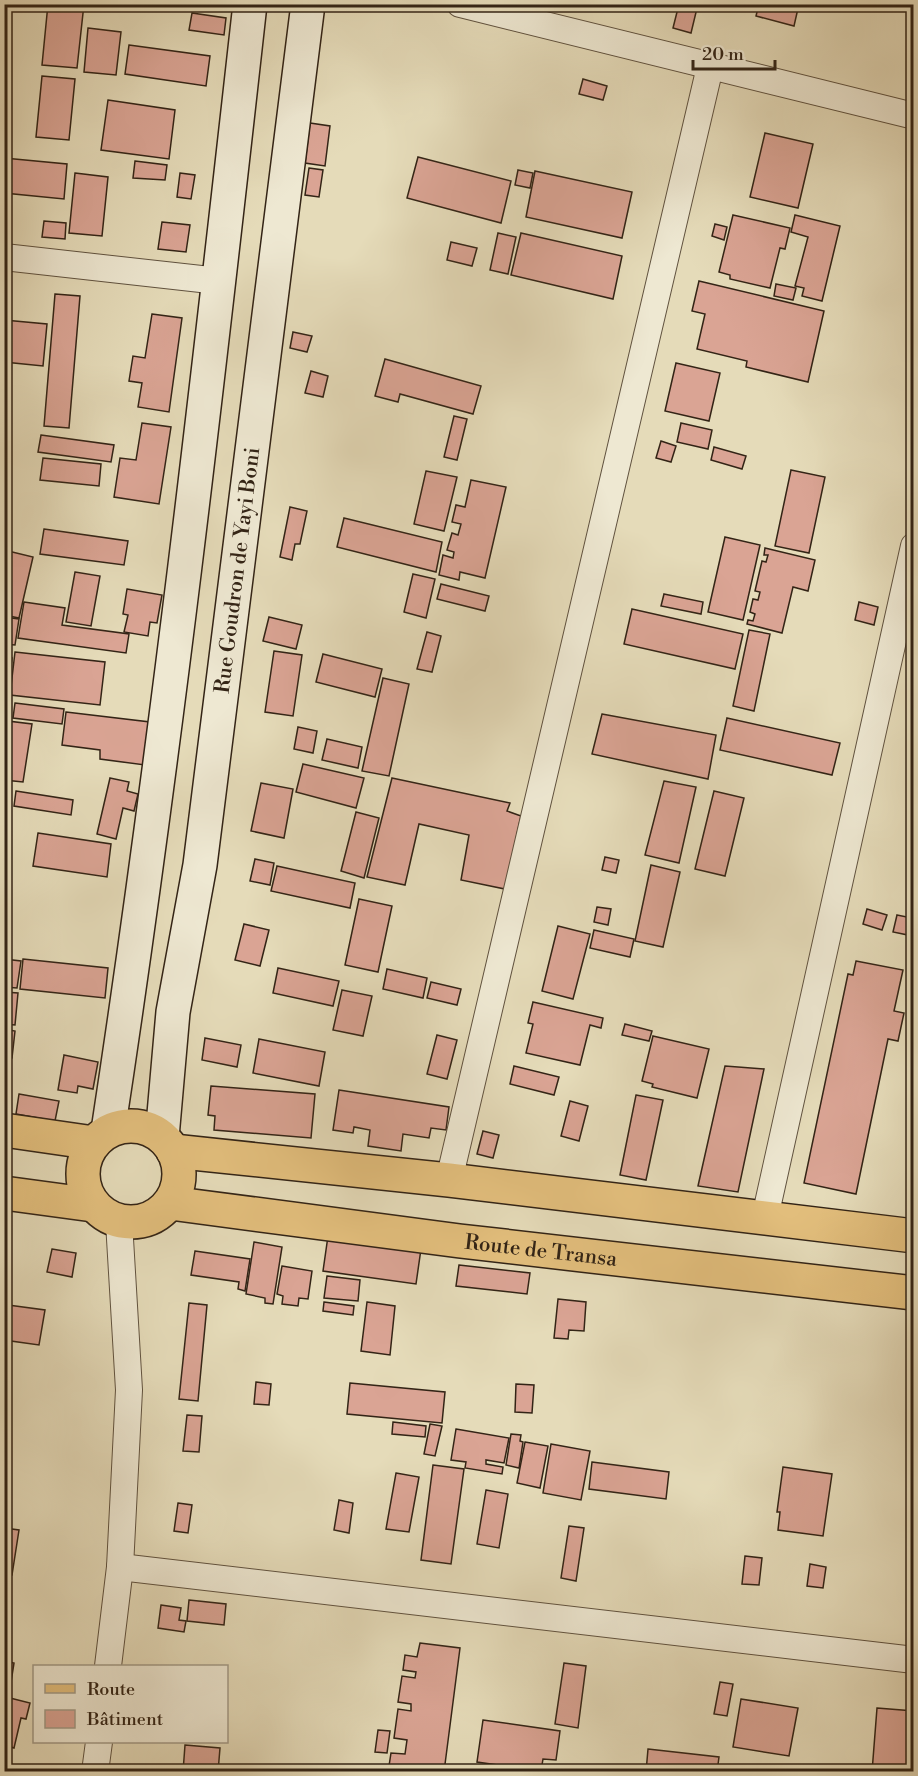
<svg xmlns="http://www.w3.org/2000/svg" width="918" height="1776" font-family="'Libre Bodoni',serif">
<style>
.building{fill:#daa494;stroke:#332416;stroke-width:1.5}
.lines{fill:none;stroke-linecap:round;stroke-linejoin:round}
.street-casing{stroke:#60523f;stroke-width:28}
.secondary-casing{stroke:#332416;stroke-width:36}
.primary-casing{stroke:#332416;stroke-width:36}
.street{stroke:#eee8d2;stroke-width:26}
.secondary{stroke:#eee8d2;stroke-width:33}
.primary{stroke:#e2be7c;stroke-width:33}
.labels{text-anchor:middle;stroke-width:4.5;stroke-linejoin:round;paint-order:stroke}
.street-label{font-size:21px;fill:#332416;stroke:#eee8d2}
</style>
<rect width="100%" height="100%" fill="#e5dbb9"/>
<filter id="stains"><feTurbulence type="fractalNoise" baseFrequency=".00333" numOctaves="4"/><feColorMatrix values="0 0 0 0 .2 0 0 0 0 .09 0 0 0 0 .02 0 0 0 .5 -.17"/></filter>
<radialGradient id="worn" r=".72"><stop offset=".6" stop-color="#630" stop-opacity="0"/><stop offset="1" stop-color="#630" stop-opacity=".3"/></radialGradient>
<!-- building -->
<g class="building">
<polygon points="48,4 84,4 77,68 42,65"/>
<polygon points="679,4 698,4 691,33 673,28"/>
<polygon points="759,4 799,4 794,26 756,16"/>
<polygon points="192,13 226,18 224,35 189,30"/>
<polygon points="88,28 121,32 116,75 84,72"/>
<polygon points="129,45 210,56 206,86 125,74"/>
<polygon points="42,76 75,79 69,140 36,137"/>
<polygon points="583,79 607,86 603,100 579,94"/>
<polygon points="108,100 175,110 169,159 101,150"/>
<polygon points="310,123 330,126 325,166 305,163"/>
<polygon points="765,133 813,144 798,208 750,197"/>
<polygon points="418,157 511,181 501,223 407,198"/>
<polygon points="4,158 67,164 64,199 4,193"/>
<polygon points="135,161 167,165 165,180 133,178"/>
<polygon points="309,168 323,170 319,197 305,195"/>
<polygon points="518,170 533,173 530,188 515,185"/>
<polygon points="535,171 632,192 622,238 526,217"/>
<polygon points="75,173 108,177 102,236 69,233"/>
<polygon points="180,173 195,175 191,199 177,197"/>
<polygon points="733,215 790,228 785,249 780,248 770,288 730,279 730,275 719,272"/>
<polygon points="795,215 840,226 822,301 802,296 804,288 795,286 808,237 791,232"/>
<polygon points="44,221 66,223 65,239 42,237"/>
<polygon points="162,222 190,225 186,252 158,249"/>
<polygon points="715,224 727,227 724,240 712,236"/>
<polygon points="498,233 516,237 508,274 490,270"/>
<polygon points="521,233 622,256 613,299 511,275"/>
<polygon points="451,242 477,248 472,266 447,260"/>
<polygon points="699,281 824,311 808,382 746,367 747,361 697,349 705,314 692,311"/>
<polygon points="776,284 796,288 793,300 774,296"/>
<polygon points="55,294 80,296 69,428 44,426"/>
<polygon points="152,314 182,318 169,412 138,407 142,383 129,381 133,356 145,358"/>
<polygon points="4,320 47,324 43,366 4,362"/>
<polygon points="293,332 312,336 307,352 290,348"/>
<polygon points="385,359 481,386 473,414 400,394 398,402 375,396"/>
<polygon points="676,363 720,373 709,421 665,411"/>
<polygon points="311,371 328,376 323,397 305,393"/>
<polygon points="454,416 467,419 457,460 444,457"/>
<polygon points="142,423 171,427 159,504 114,497 120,458 136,460"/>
<polygon points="681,423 712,430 708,449 677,442"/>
<polygon points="41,435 114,445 111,462 38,452"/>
<polygon points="661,441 676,446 671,462 656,458"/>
<polygon points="714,447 746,456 742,469 711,460"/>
<polygon points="43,458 101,464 99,486 40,480"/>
<polygon points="791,470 825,477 809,553 775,546"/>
<polygon points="426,471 457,477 444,531 414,524"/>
<polygon points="471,480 506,487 485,578 460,572 459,580 439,575 443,555 453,558 454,552 447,550 452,533 458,535 461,524 452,522 456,505 465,507"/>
<polygon points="290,507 307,511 300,544 295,544 292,560 280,557"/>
<polygon points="344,518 442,542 436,572 337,547"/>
<polygon points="44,529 128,541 124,565 40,554"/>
<polygon points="725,537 760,545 743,620 708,612"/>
<polygon points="765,548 815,560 808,591 793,587 782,633 747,624 748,620 753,621 755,614 750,612 753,599 758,600 760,592 755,591 762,561 766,562 768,555 764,555"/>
<polygon points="4,550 33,557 19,618 4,615"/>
<polygon points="75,572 100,576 91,626 66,622"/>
<polygon points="413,574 435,579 426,618 404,612"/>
<polygon points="441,584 489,596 485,611 437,599"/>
<polygon points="127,589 162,595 157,623 150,622 148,636 124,632 128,615 123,614"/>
<polygon points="664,594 703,602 701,614 661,606"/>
<polygon points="24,602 65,608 62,625 129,634 126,653 18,638"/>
<polygon points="859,602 878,607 874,625 855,620"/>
<polygon points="632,609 743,634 735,669 624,644"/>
<polygon points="4,617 19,619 15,645 4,644"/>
<polygon points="269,617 302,625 296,649 263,641"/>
<polygon points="749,630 770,634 754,711 733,706"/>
<polygon points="427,632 441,636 432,672 417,669"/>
<polygon points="274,651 302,655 293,716 265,712"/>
<polygon points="15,652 105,662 100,705 10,695"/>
<polygon points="323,654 382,669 375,697 316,682"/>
<polygon points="4,657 12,658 7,698 4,698"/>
<polygon points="383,678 409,684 389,776 362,771"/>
<polygon points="15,703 64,709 62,724 13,718"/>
<polygon points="4,704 10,705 8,721 32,724 23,782 4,780"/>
<polygon points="66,712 150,722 145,765 100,759 100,750 62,745"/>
<polygon points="602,714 716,735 708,779 592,754"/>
<polygon points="727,718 840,743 832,775 720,750"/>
<polygon points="298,727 317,731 313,753 294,749"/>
<polygon points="327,739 362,747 358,768 322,760"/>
<polygon points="303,764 364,778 356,808 296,792"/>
<polygon points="110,778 129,782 127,791 138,794 134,811 123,808 116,839 97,834"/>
<polygon points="392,778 510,803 507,811 521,816 505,889 461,880 469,835 419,824 405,885 367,877"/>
<polygon points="664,781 696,787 679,863 645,855"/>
<polygon points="261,783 293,789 284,838 251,831"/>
<polygon points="16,791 73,800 71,815 14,806"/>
<polygon points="714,791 744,798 725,876 695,869"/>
<polygon points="356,812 379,818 364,878 341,871"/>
<polygon points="38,833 111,844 107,877 33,866"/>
<polygon points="605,857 619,860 616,873 602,870"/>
<polygon points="255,859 274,863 270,885 250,881"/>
<polygon points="651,865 680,872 663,947 635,941"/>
<polygon points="277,866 355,883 350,908 271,891"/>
<polygon points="359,899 392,906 378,972 345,965"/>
<polygon points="597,907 611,909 608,925 594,922"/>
<polygon points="867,909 887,915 882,930 863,924"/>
<polygon points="897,915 912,918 908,935 893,932"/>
<polygon points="244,924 269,930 260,966 235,960"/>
<polygon points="558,926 590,934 573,999 542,991"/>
<polygon points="594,930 634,939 630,957 590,948"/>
<polygon points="4,959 21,961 17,988 4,987"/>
<polygon points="23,959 108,968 105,998 20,989"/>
<polygon points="856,961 903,970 894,1011 904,1013 898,1041 888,1039 856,1194 804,1183 848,974 853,975"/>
<polygon points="278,968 339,981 333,1006 273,993"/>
<polygon points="387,969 427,978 423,998 383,989"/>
<polygon points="431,982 461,989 457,1005 427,998"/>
<polygon points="342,990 372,996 363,1036 333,1030"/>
<polygon points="4,992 18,993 15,1025 4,1024"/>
<polygon points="533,1002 603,1018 601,1028 590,1025 580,1065 526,1053 533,1024 528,1023"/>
<polygon points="625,1024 652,1031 649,1041 622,1035"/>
<polygon points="4,1029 15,1031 12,1058 4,1057"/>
<polygon points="437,1035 457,1040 447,1079 427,1074"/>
<polygon points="653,1036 709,1049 697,1098 652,1087 653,1084 642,1081"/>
<polygon points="205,1038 241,1045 237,1067 202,1060"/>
<polygon points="259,1039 325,1052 319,1086 253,1073"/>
<polygon points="64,1055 98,1062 93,1089 78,1086 77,1093 58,1090"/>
<polygon points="514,1066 559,1077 554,1095 510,1084"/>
<polygon points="725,1066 764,1069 738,1192 698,1186"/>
<polygon points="211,1086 315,1094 311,1138 214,1130 215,1116 208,1115"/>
<polygon points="339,1090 449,1107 446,1130 431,1128 429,1138 403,1134 401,1151 368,1146 370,1130 354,1127 353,1133 333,1130"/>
<polygon points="19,1094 59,1101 55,1121 16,1114"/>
<polygon points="636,1095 663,1100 646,1180 620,1175"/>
<polygon points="570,1101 588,1106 579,1141 561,1136"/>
<polygon points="483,1131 499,1135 493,1158 477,1154"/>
<polygon points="328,1236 421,1249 416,1284 323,1271"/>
<polygon points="254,1242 282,1247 273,1304 265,1303 265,1298 246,1294"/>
<polygon points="52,1249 76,1253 72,1277 47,1272"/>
<polygon points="195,1251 250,1259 245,1291 238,1289 239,1282 191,1275"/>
<polygon points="459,1265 530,1273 527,1294 456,1286"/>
<polygon points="282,1266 312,1271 308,1299 299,1298 298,1306 282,1304 283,1296 277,1294"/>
<polygon points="327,1276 360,1280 358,1301 324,1298"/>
<polygon points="558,1299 586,1302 584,1331 569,1330 568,1339 554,1338"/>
<polygon points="324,1302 354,1306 353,1315 323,1311"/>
<polygon points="367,1302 395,1306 390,1355 361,1351"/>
<polygon points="189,1303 207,1305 198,1401 179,1399"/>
<polygon points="8,1305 45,1310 39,1345 4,1340"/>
<polygon points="256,1382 271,1384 269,1405 254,1404"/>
<polygon points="350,1383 445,1392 442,1423 347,1414"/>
<polygon points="516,1384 534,1385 532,1413 515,1412"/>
<polygon points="187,1415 202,1416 199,1452 183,1451"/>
<polygon points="393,1422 426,1426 425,1437 392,1434"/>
<polygon points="430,1424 442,1426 435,1456 424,1454"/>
<polygon points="456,1429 509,1438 504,1463 486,1460 486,1464 503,1467 502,1474 465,1468 466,1462 451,1460"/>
<polygon points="511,1434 521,1435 520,1441 523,1442 519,1468 506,1465"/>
<polygon points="525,1442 548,1446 540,1488 517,1483"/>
<polygon points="551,1444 590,1451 581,1500 543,1493"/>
<polygon points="592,1462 669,1472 666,1499 589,1489"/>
<polygon points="433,1465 464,1469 451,1564 421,1560"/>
<polygon points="783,1467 832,1474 823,1536 778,1530 780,1512 777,1512"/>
<polygon points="396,1473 419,1477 409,1532 386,1529"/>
<polygon points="486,1490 508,1494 499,1548 477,1544"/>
<polygon points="339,1500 353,1503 349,1533 334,1530"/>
<polygon points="178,1503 192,1505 188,1533 174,1531"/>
<polygon points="569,1526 584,1528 576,1581 561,1578"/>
<polygon points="4,1528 19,1530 12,1575 4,1574"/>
<polygon points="745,1556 762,1558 759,1585 742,1584"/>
<polygon points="810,1564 826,1567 823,1588 807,1586"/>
<polygon points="189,1600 226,1604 224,1625 187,1621"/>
<polygon points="161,1605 181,1608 179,1620 186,1621 184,1632 158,1628"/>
<polygon points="420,1643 460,1648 444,1772 389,1766 391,1753 405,1754 407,1740 394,1738 398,1709 411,1711 411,1704 398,1702 402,1676 415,1678 416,1672 403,1670 405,1655 417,1657"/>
<polygon points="4,1661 14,1663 11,1682 4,1680"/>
<polygon points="564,1663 586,1666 578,1728 555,1724"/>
<polygon points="720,1682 733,1684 727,1716 714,1714"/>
<polygon points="10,1698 30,1703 26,1719 21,1718 14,1748 4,1745 4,1712 7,1712"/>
<polygon points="741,1699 798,1708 789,1756 733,1747"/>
<polygon points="877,1708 914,1711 914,1772 872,1772"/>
<polygon points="483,1720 560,1731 556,1760 543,1759 541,1771 477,1762"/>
<polygon points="378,1730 390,1731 387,1753 375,1752"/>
<polygon points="185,1745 220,1748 218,1772 183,1772"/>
<polygon points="648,1749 719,1757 717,1772 646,1772"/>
<polygon points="722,1765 771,1772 721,1772"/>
</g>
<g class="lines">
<defs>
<g id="street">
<polyline points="460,4 914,116"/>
<polyline points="4,257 219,281"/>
<polyline points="449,1180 710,67"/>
<polyline points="765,1217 914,546"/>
<polyline points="120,1567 914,1660"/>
<polyline points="108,1666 120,1567 129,1390 119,1222"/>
<polyline points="95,1772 99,1742"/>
</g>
<g id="secondary">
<path d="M108 1131C165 757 208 381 250 4"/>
<path id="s1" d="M162 1137 173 1012 200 865 308 4"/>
</g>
<g id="primary">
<circle cx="131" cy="1174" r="48"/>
<polyline points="4,1130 94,1143"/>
<polyline points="173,1151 449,1180 914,1236"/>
<polyline points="4,1193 93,1205"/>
<path id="s2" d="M170 1203 460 1241 914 1293"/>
</g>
</defs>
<!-- street casing -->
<use href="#street" class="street-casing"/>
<!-- secondary casing -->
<use href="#secondary" class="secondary-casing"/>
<!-- primary casing -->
<use href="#primary" class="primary-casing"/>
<!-- street -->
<use href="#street" class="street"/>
<!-- secondary -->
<use href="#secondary" class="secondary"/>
<!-- primary -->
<use href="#primary" class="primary"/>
</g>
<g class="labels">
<!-- street labels -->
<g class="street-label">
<text dy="7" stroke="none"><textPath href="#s1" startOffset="572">Rue Goudron de Yayi Boni</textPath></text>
<text dy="7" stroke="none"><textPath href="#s2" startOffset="374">Route de Transa</textPath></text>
</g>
</g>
<!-- margin -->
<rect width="918" height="1776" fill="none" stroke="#e5dbb9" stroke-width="24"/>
<rect x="6" y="6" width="906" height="1764" fill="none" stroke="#332416" stroke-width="3"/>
<rect x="12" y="12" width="894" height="1752" fill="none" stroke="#332416" stroke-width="1.5"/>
<!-- legend -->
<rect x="33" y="1665" width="195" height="78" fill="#eee8d2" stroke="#a39a87" stroke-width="1.5"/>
<rect x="45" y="1684" width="30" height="9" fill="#e2be7c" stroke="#a39a87" stroke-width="1.5"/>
<text x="87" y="1695" font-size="18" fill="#332416">Route</text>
<rect x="45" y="1710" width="30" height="18" fill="#daa494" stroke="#a39a87" stroke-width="1.5"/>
<text x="87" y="1725" font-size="18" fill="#332416">Bâtiment</text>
<!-- scale -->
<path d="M693 60v9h82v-9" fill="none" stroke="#332416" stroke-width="3"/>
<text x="702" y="60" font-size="18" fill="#332416" stroke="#eee8d2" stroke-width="4.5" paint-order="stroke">20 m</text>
<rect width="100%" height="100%" filter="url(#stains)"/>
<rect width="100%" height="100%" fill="url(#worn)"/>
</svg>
